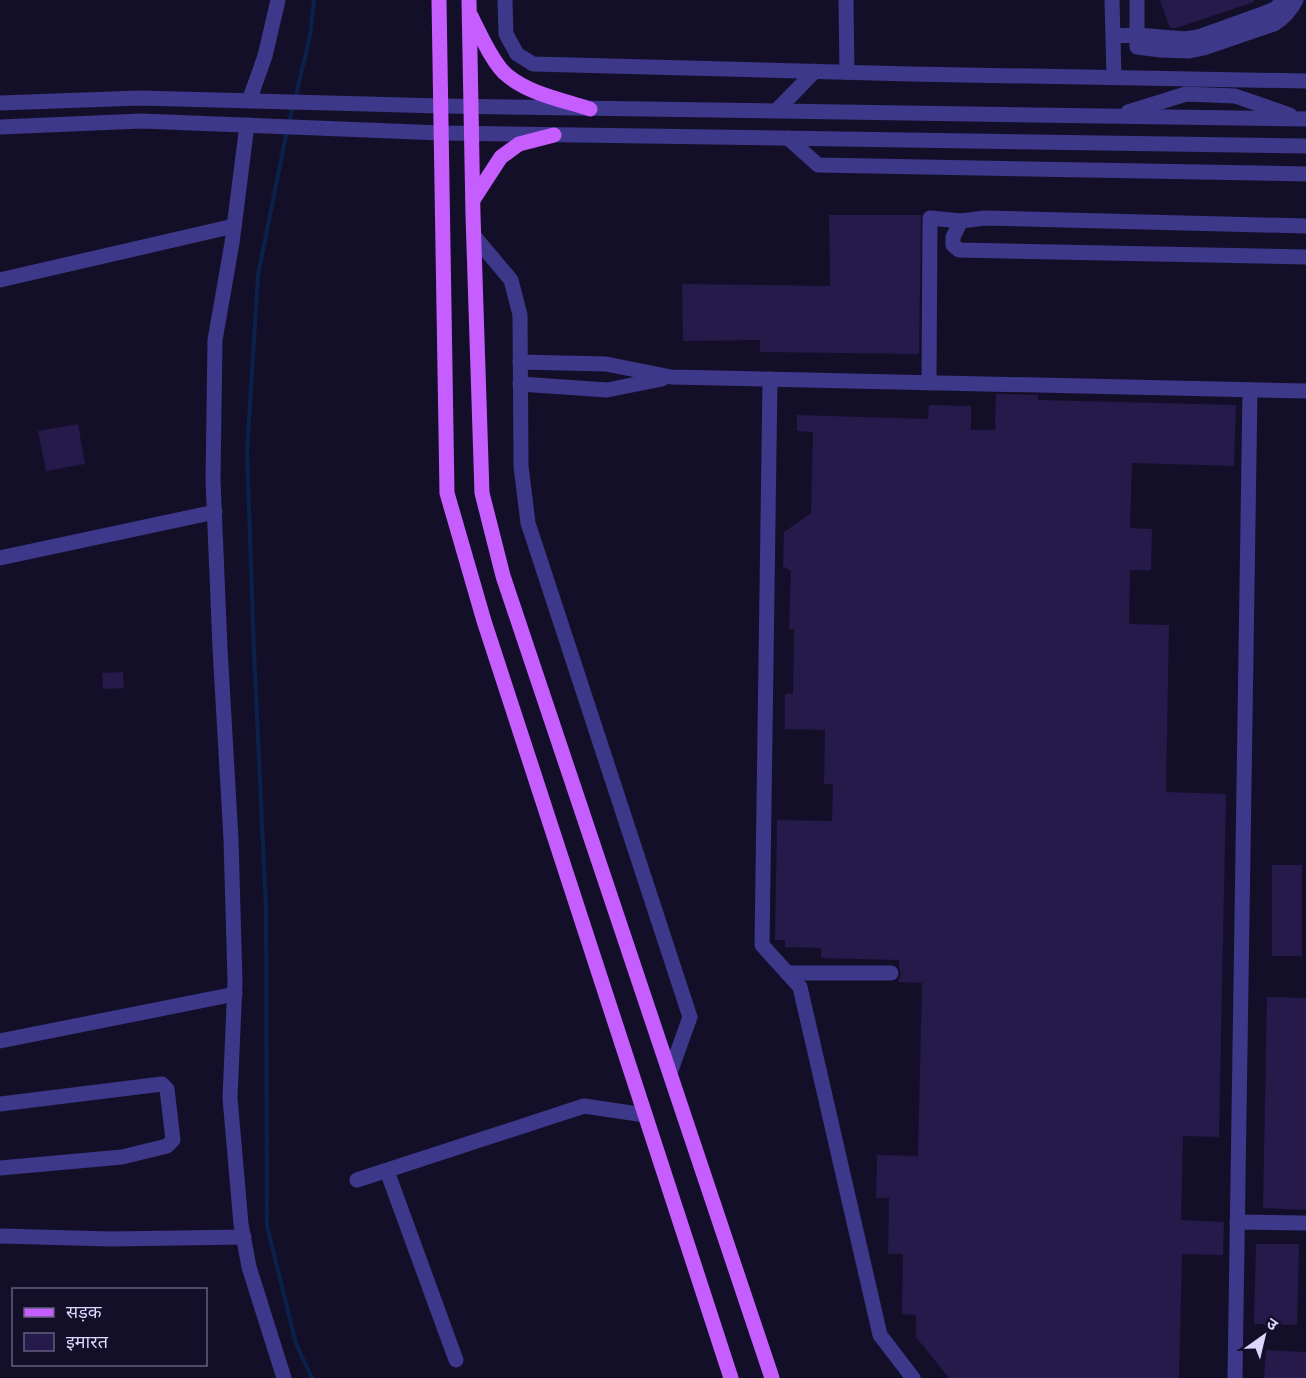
<svg xmlns="http://www.w3.org/2000/svg" width="1306" height="1378" font-family="Overpass,'Noto Sans Devanagari',sans-serif">
<style>
.lines{fill:none;stroke-linecap:round;stroke-linejoin:round}
.stream{stroke:#0a214c;stroke-width:4}
.building{fill:#251a4a}
.minor{stroke:#3d3889;stroke-width:15}
.major{stroke:#c65eff;stroke-width:15}
</style>
<rect width="100%" height="100%" fill="#140f29"/>
<g class="lines">
<!-- stream -->
<g class="stream">
<polyline points="295,99 310,36 314,0"/>
<polyline points="289,123 293,107"/>
<polyline points="287,130 258,275 247,452 254,652 266,909 267,1226 296,1344 312,1378"/>
</g>
</g>
<!-- building -->
<g class="building">
<polygon points="1160,0 1254,0 1254,2 1176,28 1170,28"/>
<polygon points="829,215 921,215 919,354 760,352 760,340 683,341 682,284 830,286"/>
<polygon points="996,394 1038,395 1038,400 1236,405 1234,466 1132,463 1130,528 1152,529 1151,570 1130,570 1129,624 1169,625 1166,792 1226,794 1219,1137 1183,1136 1181,1220 1224,1222 1223,1255 1182,1254 1179,1378 949,1378 916,1337 916,1315 902,1314 903,1254 888,1254 889,1198 876,1198 877,1155 918,1156 922,983 898,982 901,974 899,967 899,960 821,958 821,948 785,947 785,940 775,940 777,820 832,821 833,784 824,784 825,730 785,729 785,694 793,694 794,629 789,629 791,571 783,566 784,532 811,513 813,432 797,431 797,415 928,419 929,405 971,406 971,430 995,430"/>
<polygon points="78,424 85,464 46,471 38,431"/>
<polygon points="123,672 124,688 103,689 102,673"/>
<rect x="1272" y="865" width="30" height="91"/>
<polygon points="1267,997 1306,998 1306,1210 1263,1208"/>
<polygon points="1256,1244 1299,1244 1297,1325 1254,1324"/>
<polygon points="1266,1350 1306,1352 1306,1378 1264,1378"/>
</g>
<g class="lines">
<!-- minor -->
<g class="minor">
<polyline points="505,0 506,34 517,54 533,64 911,74 1306,81"/>
<polyline points="846,0 847,72"/>
<polyline points="1112,0 1114,77"/>
<polyline points="1137,0 1137,35 1185,39 1198,37 1265,13 1275,9 1284,0"/>
<path d="M1113 36 1137 35V47L1161 50 1189 51 1204 48 1274 24C1284 18 1291 10 1296 0"/>
<polyline points="249,101 265,56 278,0"/>
<polyline points="0,103 139,98 441,106 1306,119"/>
<polyline points="776,111 815,71"/>
<polyline points="1128,112 1186,94 1235,96 1290,115"/>
<polyline points="247,125 232,243 215,340 213,480 220,648 231,839 235,982 230,1098 241,1224 249,1267 284,1378"/>
<polyline points="0,127 141,121 441,133 1306,146"/>
<polyline points="788,138 818,165 1306,174"/>
<polyline points="1306,226 985,218 961,221 953,237 953,245 959,250 1306,257"/>
<polyline points="474,236 511,280 520,315 521,466 528,523 690,1017 670,1073"/>
<polyline points="0,280 234,226"/>
<polyline points="520,362 606,364 671,377 1306,391"/>
<polyline points="770,379 762,945 800,987 880,1335 913,1378"/>
<polyline points="929,383 930,218 961,221"/>
<polyline points="520,384 607,390 662,379"/>
<polyline points="0,558 215,512"/>
<polyline points="787,973 891,973"/>
<polyline points="0,1041 235,994"/>
<polyline points="0,1104 162,1084 167,1089 173,1140 167,1146 122,1157 0,1168"/>
<polyline points="387,1171 456,1360"/>
<polyline points="357,1180 584,1106 645,1115"/>
<polyline points="1237,1222 1306,1223"/>
<polyline points="0,1236 111,1239 244,1237"/>
<polyline points="1235,1378 1250,390"/>
</g>
<!-- major -->
<g class="major">
<polyline points="439,0 447,493 484,621 731,1378"/>
<polyline points="469,0 473,215 482,493 503,576 772,1378"/>
<path d="M471 16C479 32 494 66 508 76 530 94 563 100 590 109"/>
<polyline points="473,200 501,157 519,144 554,135"/>
</g>
</g>
<!-- legend -->
<rect x="12" y="1288" width="195" height="78" fill="#140f29" stroke="#645f7f" stroke-width="1.5"/>
<rect x="24" y="1308" width="30" height="9" fill="#c65eff" stroke="#645f7f" stroke-width="1.5"/>
<text x="66" y="1318" font-size="18" fill="#dcd7ff">सड़क</text>
<rect x="24" y="1333" width="30" height="18" fill="#251a4a" stroke="#645f7f" stroke-width="1.5"/>
<text x="66" y="1348" font-size="18" fill="#dcd7ff">इमारत</text>
<!-- north arrow -->
<g transform="translate(1264 1336) rotate(34)" stroke="#140f29" stroke-width="4.5" paint-order="stroke">
<path d="M0-4.5L10 22L0 15L-10 22Z" fill="#dcd7ff"/>
<text y="-9" font-size="16" font-weight="bold" text-anchor="middle" fill="#dcd7ff">उ</text>
</g>
</svg>
